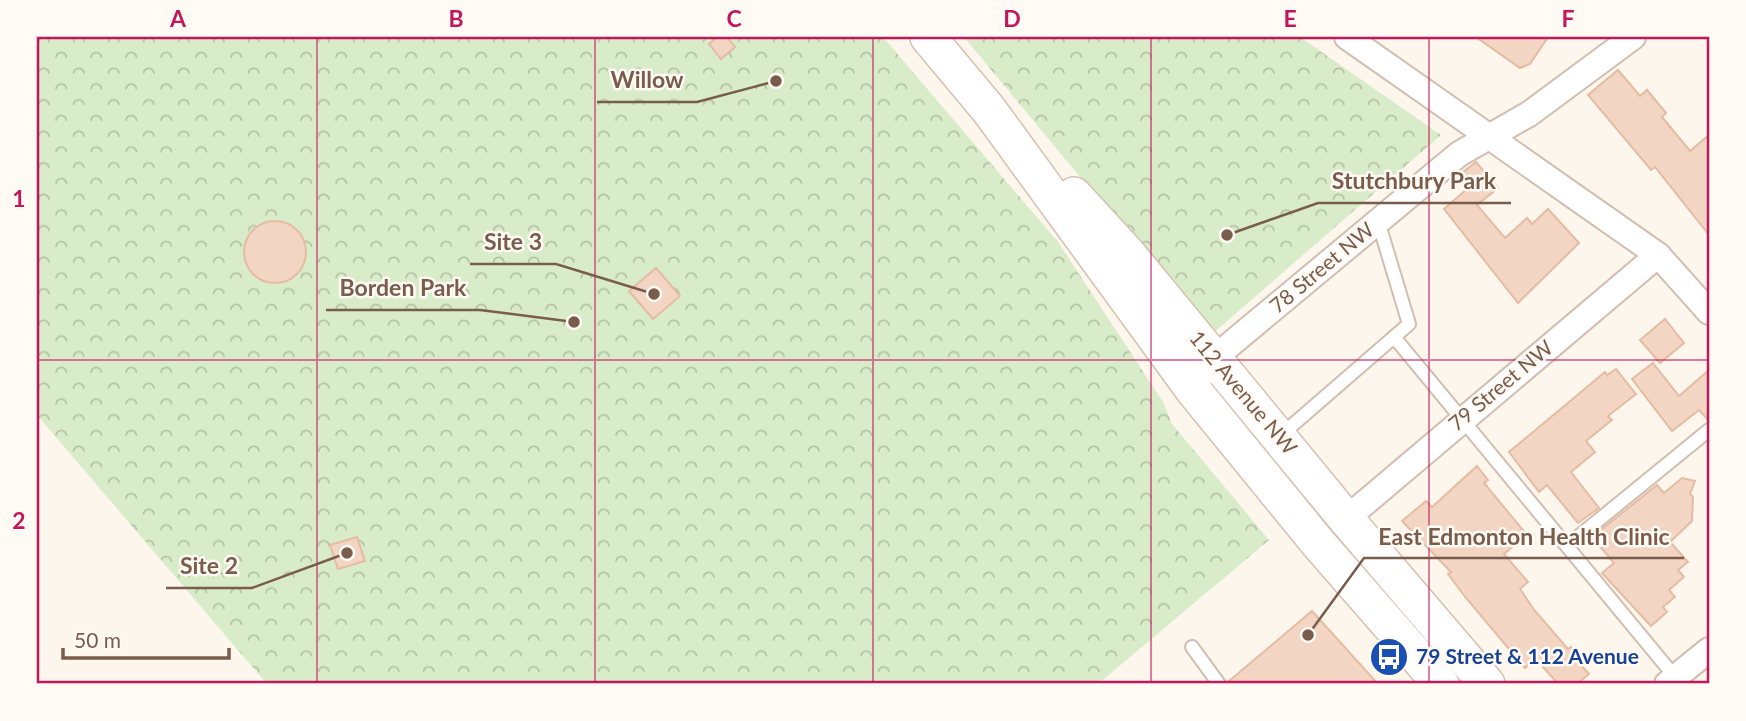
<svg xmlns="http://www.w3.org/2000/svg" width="1746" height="721" font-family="Lato,sans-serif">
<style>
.park{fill:url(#park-crowns)}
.building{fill:#f3d5c3;stroke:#e6bba3;stroke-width:2}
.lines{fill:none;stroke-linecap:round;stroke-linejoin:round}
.lane-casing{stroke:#d1beb0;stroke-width:16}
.street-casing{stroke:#d1beb0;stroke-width:28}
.secondary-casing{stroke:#d6c0b0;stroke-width:38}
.lane{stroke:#fff;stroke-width:12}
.street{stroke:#fff;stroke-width:24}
.secondary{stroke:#fff;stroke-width:35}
.grid{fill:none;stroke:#c2185b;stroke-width:2;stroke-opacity:0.55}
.labels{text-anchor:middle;stroke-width:5;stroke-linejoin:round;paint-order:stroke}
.street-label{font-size:21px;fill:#7a5c4d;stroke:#fffaf3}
.transit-label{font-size:21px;font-weight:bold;fill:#164399;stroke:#fffaf3;text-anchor:start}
.leader{fill:none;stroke:#7a5c4d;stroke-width:2.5}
.callout-dot{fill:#7a5c4d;stroke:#fffaf3;stroke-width:2.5}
.callout-label{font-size:23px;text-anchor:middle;font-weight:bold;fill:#7a5c4d;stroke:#fffaf3;stroke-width:5;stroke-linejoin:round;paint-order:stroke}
.neatline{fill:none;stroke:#c2185b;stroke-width:2.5}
.grid-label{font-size:23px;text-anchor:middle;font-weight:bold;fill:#c2185b}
</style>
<defs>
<pattern id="park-crowns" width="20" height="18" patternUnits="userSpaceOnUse" patternTransform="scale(1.75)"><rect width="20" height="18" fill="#d8ecc9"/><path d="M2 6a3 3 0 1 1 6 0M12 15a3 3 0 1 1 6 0" fill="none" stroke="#b4c2a5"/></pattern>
</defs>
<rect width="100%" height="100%" fill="#fdf6ec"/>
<!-- park -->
<g class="park">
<polygon points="37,37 883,37 1058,242 1163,402 1172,424 1269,540 1098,684 267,684 37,415"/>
<polygon points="964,37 1300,37 1441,135 1211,335"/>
</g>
<!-- building -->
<g class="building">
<polygon points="718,37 727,37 735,47 721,59 709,44"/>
<polygon points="1476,37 1548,37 1530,64 1520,68"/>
<polygon points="1618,70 1640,96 1647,90 1666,113 1662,117 1690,151 1709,135 1709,235 1655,167 1651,170 1588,95"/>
<polygon points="1476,162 1498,188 1477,205 1505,238 1527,218 1532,224 1548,209 1579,243 1518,303 1444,209 1467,189 1457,177"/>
<circle cx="275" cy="252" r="31"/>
<polygon points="656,268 680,296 653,319 629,291"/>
<polygon points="1665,319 1684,343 1660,363 1640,340"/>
<polygon points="1653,363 1679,396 1709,370 1709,421 1699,410 1672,431 1632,379"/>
<polygon points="1616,369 1636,394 1608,416 1612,420 1586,441 1595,452 1571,472 1599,508 1578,523 1547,485 1539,492 1509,452 1605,372 1607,375"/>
<polygon points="1477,466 1488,480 1484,483 1527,535 1504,554 1528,582 1520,589 1535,611 1568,649 1571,647 1584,661 1580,664 1589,674 1577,684 1558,684 1536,659 1525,668 1466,598 1448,574 1451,572 1402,521 1426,501 1432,507"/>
<polygon points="1682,478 1695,481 1690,494 1693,497 1692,521 1670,542 1688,562 1678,570 1684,577 1669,590 1675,597 1663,607 1667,612 1651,626 1602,573 1614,563 1592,537 1657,485 1664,493"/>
<polygon points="357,537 365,561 338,569 330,545"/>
<polygon points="1312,611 1378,684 1228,684 1228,682"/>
</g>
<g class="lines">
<defs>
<g id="lane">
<polyline points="1378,221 1409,324 1394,337"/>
<polyline points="1281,435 1394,337 1675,677"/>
<polyline points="1568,545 1709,430"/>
<polyline points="1192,647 1219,684"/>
</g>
<g id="street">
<polyline points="1347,37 1658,255 1709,312"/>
<polyline points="1206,372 1214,358 1459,154 1529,114 1633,37"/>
<polyline points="1346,519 1658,255"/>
<polyline points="1667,684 1709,650"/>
</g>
<g id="secondary">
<polyline points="928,37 989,110 1194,391 1318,543 1441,684"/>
<polyline points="1074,195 1128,254 1346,519 1487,684"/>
</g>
</defs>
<!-- lane casing -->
<use href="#lane" class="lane-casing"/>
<!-- street casing -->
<use href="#street" class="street-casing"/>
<!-- secondary casing -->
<use href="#secondary" class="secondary-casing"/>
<!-- lane -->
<use href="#lane" class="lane"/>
<!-- street -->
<use href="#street" class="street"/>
<!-- secondary -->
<use href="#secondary" class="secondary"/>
</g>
<!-- grid -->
<path class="grid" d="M317 37V684M595 37V684M873 37V684M1151 37V684M1429 37V684M37 360H1709"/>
<!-- icons -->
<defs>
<symbol id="bus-disc" viewBox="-11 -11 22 22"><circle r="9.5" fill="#1a4fb4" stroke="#fffaf3"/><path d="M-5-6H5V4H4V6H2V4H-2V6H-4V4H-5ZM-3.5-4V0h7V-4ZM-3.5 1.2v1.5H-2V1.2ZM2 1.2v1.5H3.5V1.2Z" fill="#fff"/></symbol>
</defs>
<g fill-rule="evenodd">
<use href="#bus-disc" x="1367" y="635" width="44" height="44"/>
</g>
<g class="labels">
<!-- street labels -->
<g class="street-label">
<text transform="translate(1322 268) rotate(-40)" y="7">78 Street NW</text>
<text transform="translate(1501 386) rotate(-40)" y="7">79 Street NW</text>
<text transform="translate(1243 393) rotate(50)" y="7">112 Avenue NW</text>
</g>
<!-- transit labels -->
<g class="transit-label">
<text x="1416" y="664">79 Street &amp; 112 Avenue</text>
</g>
</g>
<!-- callouts -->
<path class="leader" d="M776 81L697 102H597M1227 235L1318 203H1511M654 294L556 264H470M574 322L480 310H326M1308 635L1364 558H1684M347 553L252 588H166"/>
<g class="callout-dot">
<circle cx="776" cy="81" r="7"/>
<circle cx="1227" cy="235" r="7"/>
<circle cx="654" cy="294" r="7"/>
<circle cx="574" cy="322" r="7"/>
<circle cx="1308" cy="635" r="7"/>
<circle cx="347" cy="553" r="7"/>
</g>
<g class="callout-label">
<text x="647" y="88">Willow</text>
<text x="1414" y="189">Stutchbury Park</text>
<text x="513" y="250">Site 3</text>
<text x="403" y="296">Borden Park</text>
<text x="1524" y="545">East Edmonton Health Clinic</text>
<text x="209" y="574">Site 2</text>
</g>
<!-- border -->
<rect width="1746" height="721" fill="none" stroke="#fffaf3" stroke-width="77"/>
<!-- scale -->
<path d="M63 648v10h166v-10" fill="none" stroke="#7a5c4d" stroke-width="3.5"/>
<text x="74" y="648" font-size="21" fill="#7a5c4d" stroke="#fffaf3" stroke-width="5" paint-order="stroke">50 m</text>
<rect x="38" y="38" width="1670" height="644" class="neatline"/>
<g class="grid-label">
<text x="178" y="27">A</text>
<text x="456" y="27">B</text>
<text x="734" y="27">C</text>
<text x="1012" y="27">D</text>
<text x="1290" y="27">E</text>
<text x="1568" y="27">F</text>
<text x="19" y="207">1</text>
<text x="19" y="529">2</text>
</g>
</svg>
